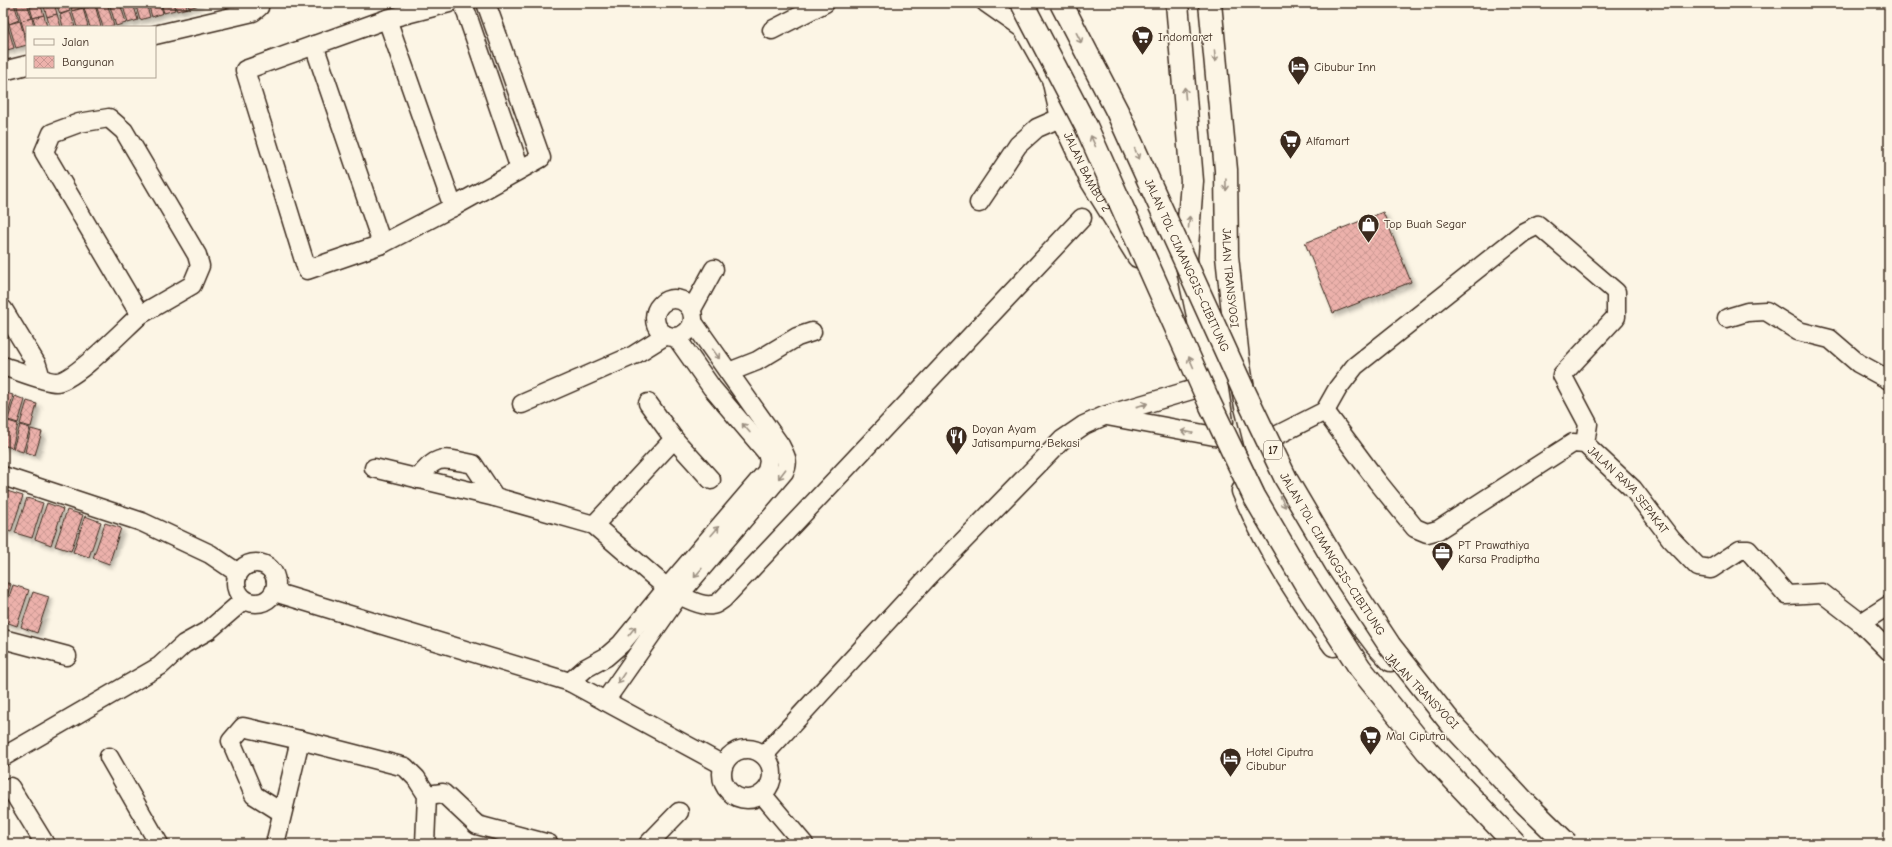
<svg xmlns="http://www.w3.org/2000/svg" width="1892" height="847" font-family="'Comic Neue',sans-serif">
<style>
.building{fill:url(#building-cross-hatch);stroke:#3b2a1e;filter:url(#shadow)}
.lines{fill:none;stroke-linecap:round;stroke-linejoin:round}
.minor-casing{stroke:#3b2a1e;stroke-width:21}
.trunk-casing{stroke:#3b2a1e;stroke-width:25}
.minor{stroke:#fcf5e5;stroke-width:18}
.trunk{stroke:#fcf5e5;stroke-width:22}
.motorway-bridge-casing{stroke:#3b2a1e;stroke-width:25;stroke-linecap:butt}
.motorway-bridge{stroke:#fcf5e5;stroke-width:22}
.oneway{stroke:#9c9082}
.labels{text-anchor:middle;stroke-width:3;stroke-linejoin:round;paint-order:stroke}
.shield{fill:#fcf5e5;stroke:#75675a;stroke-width:1}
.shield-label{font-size:11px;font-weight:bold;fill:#3b2a1e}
.poi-label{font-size:12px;fill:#3b2a1e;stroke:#fcf5e5;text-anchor:start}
.street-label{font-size:12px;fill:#3b2a1e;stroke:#fcf5e5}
</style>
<defs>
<pattern id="building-cross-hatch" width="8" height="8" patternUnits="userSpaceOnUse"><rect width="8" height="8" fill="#ecb1ab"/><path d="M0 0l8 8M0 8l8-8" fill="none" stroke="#cb9893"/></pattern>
<filter id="shadow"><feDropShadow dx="3.5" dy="3.5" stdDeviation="2" flood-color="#0004"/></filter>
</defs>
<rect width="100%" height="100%" fill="#fcf5e5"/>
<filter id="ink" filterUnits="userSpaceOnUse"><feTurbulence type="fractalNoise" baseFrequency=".025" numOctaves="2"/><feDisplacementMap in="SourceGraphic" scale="8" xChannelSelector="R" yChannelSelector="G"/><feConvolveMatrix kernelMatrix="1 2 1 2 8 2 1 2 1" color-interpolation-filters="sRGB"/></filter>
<g filter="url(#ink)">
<!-- building -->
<g class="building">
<polygon points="3,3 14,3 19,20 9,24"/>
<polygon points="16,3 27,3 32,18 21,21"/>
<polygon points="29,3 40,3 44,15 33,18"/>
<polygon points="43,3 54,3 57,14 47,17"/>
<polygon points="56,3 68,3 70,11 60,14"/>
<polygon points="70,3 81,3 83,7 72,11"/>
<polygon points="83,3 94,3 95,4 84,7"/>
<polygon points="107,3 114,26 103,27 96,5"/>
<polygon points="109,3 120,3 126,23 116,26"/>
<polygon points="122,3 133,3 138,20 128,23"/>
<polygon points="135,3 146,3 150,17 140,20"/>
<polygon points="148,3 160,3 163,13 152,17"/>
<polygon points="161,3 173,3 175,10 164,13"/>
<polygon points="174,3 186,3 187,8 177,11"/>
<polygon points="188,3 199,3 199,5 189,8"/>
<polygon points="95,5 101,27 90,27 84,8"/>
<polygon points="83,8 88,27 77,27 72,11"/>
<polygon points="3,9 7,23 3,25"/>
<polygon points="70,11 75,27 63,27 60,15"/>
<polygon points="57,14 61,27 50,27 47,17"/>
<polygon points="44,15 47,27 36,27 33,18"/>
<polygon points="32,18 34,27 27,27 27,40 21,21"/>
<polygon points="20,21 27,45 16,48 9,24"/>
<polygon points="7,24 14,48 4,51 3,25"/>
<polygon points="1383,212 1411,282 1333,313 1305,243"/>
<polygon points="3,392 13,395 7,419 3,418"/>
<polygon points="15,396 25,400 18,423 8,420"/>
<polygon points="27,401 37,404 31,427 20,424"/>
<polygon points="3,419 6,420 3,431"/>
<polygon points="8,421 18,424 12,448 3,445 3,437"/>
<polygon points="20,425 30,428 23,452 13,449"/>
<polygon points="31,429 42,432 35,455 25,452"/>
<polygon points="7,491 23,496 11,532 3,529 3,504"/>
<polygon points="27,498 43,503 32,538 15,533"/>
<polygon points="47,503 63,509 51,545 35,539"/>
<polygon points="67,510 83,515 71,551 55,546"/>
<polygon points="85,516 101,522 89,557 73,552"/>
<polygon points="105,523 121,528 109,564 93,558"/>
<polygon points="3,582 11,584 3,608"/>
<polygon points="13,585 29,590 17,626 3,621 3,615"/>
<polygon points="33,592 49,597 37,633 21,627"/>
</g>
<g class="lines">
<defs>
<g id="minor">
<polyline points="449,3 387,19 245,70 307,270 382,244 453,207 541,158 486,3"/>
<polyline points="463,3 520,169"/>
<path id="s1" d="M986 3 1023 29 1051 79 1060 118 1090 182 1137 258"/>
<polyline points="387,19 453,207"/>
<polyline points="772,30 825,3"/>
<polyline points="155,35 253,12 259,7 258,3"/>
<polyline points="314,45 382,244"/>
<polyline points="3,71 27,65"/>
<polygon points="109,118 124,131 197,255 200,266 192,285 140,315 44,152 52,133 79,123"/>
<polyline points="979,203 1018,145 1037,128 1060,118"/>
<circle cx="674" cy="318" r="19"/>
<polyline points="3,309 37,365 41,378"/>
<polyline points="692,309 714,269"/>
<polyline points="1727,318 1747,312 1766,311 1798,331 1830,339 1858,363 1889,380"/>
<path d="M3 366C16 370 45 382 56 382 74 382 125 328 140 315"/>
<polyline points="729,372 757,361 797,337 812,332"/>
<polyline points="522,404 634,355 666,335"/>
<path id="s2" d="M1325 411 1377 481 1415 528 1427 533 1438 530 1573 443 1585 444 1633 489 1671 539 1698 567 1711 569 1740 550H1748L1787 595 1822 593 1861 623 1889 651"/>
<polyline points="1325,411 1338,388 1355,366 1524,232 1538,225 1616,292 1616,317 1562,375 1588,424 1585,444"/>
<polyline points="1107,416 1225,438"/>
<polyline points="674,439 711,480"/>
<polyline points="1256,446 1325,411"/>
<path d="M374 468 495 497 594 525 667 588C677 594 699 607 712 605 716 605 720 601 723 599L1082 218"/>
<polyline points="3,476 142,522 210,554 238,573"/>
<path d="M418 479C437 452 445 459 473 464L495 497"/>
<polyline points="594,525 674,439 648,403"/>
<circle cx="256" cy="583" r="20"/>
<polyline points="274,592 570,682 723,765"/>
<polyline points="1861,623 1889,605"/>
<polyline points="3,639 67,656"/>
<polyline points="570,682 586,668 606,657 621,644 667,588 767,471 769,461 767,453 712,388 676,337"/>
<path d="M605 701 679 595 784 472C790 461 785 455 780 445L693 322"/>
<circle cx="747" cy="774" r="25"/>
<polyline points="764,755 929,576 1062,440 1084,425 1104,416 1215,383"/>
<polyline points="3,757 160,666 184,644 209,630 244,600"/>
<polyline points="109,757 159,844"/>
<polyline points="10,787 45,844"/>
<polyline points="762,794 804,844"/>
<polyline points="427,795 443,793 477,825 549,844"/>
<polyline points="281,812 254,795 231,741 243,727 300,740 405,767 416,778 427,795 425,844"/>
<polyline points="275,844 300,740"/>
<polyline points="648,844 679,812"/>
</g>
<g id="trunk">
<polyline points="1177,3 1192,181 1186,260 1202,335 1216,383 1222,422"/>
<path id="s3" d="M1210 3 1226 170 1227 256 1238 359 1246 407 1256 446 1285 507 1312 554 1341 598 1376 644 1391 660"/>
<path d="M1243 491C1266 546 1298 597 1334 645"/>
</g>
</defs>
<!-- minor casing -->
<use href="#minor" class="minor-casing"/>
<!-- trunk casing -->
<use href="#trunk" class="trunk-casing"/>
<!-- minor -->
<use href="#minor" class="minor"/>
<!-- trunk -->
<use href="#trunk" class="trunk"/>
<defs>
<g id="motorway-bridge">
<polyline points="1022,3 1086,126 1210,404 1254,496 1305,583 1360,668 1427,751 1515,844"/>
<path id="s4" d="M1061 3 1117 111 1243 389 1286 479 1336 564 1390 646 1454 727 1526 804 1567 844"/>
</g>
</defs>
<!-- motorway-bridge casing -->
<use href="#motorway-bridge" class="motorway-bridge-casing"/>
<!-- motorway-bridge -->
<use href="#motorway-bridge" class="motorway-bridge"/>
</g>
<!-- one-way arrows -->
<defs><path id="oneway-shaft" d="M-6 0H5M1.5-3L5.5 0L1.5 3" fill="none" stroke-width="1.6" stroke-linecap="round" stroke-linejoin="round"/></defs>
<g class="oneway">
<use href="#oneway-shaft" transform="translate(1079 38) rotate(63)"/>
<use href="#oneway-shaft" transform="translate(1215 56) rotate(84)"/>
<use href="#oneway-shaft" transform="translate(1185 93) rotate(-95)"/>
<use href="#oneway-shaft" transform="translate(1093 141) rotate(-114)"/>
<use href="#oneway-shaft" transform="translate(1137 154) rotate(66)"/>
<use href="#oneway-shaft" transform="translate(1226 185) rotate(89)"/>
<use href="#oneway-shaft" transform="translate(1189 222) rotate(-85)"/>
<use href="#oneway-shaft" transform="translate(716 354) rotate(54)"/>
<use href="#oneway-shaft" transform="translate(1191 362) rotate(-114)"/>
<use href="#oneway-shaft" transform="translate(1142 405) rotate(-16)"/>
<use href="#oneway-shaft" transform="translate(746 428) rotate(-130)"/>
<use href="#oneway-shaft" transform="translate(1187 432) rotate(-169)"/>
<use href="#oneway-shaft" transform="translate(782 474) rotate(127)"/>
<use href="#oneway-shaft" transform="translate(1283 502) rotate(64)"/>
<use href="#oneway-shaft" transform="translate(715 531) rotate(-49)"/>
<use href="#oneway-shaft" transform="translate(698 573) rotate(130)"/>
<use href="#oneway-shaft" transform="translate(632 631) rotate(-51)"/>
<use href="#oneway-shaft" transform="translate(621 678) rotate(124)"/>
</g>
</g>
<!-- icons -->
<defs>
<symbol id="supermarket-pin" viewBox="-11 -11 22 30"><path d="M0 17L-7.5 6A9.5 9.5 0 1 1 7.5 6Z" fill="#3b2a1e" stroke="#fcf5e5"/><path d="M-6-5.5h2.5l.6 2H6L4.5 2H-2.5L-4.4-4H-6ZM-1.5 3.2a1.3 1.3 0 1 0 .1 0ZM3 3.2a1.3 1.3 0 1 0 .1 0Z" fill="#fff"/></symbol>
<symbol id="hotel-pin" viewBox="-11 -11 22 30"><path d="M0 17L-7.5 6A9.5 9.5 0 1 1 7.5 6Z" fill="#3b2a1e" stroke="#fcf5e5"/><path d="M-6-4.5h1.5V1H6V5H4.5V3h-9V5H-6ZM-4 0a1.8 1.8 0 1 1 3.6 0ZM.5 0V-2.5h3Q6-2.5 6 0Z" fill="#fff"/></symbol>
<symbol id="shop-pin" viewBox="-11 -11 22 30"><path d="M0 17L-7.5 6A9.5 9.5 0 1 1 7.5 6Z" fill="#3b2a1e" stroke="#fcf5e5"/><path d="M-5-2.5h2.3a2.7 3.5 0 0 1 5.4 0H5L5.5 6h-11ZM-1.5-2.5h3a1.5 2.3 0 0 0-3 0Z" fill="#fff"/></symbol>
<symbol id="restaurant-pin" viewBox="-11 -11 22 30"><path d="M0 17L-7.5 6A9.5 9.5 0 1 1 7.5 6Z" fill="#3b2a1e" stroke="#fcf5e5"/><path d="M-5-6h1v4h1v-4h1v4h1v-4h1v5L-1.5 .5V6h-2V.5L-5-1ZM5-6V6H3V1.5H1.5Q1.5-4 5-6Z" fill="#fff"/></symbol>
<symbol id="office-pin" viewBox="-11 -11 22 30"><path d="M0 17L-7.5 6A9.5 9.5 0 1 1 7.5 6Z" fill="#3b2a1e" stroke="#fcf5e5"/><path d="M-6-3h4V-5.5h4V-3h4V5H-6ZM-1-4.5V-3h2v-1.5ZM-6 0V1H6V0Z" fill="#fff"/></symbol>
</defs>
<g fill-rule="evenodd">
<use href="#supermarket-pin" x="1130" y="24" width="25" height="34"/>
<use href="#hotel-pin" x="1286" y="54" width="25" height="34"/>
<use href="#supermarket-pin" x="1278" y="128" width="25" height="34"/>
<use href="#shop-pin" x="1356" y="212" width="25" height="34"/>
<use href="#restaurant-pin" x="944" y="424" width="25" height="34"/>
<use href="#office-pin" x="1430" y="540" width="25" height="34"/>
<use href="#supermarket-pin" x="1358" y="724" width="25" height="34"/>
<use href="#hotel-pin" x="1218" y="746" width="25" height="34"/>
</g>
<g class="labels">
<!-- shield labels -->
<rect class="shield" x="1264" y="441" width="18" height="18" rx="3"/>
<g class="shield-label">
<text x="1273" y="454">17</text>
</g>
<!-- poi labels -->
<g class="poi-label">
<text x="1158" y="41">Indomaret</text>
<text x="1314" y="71">Cibubur Inn</text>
<text x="1306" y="145">Alfamart</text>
<text x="1384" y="228">Top Buah Segar</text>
<text x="972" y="433">Doyan Ayam<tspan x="972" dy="14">Jatisampurna, Bekasi</tspan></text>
<text x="1458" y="549">PT Prawathiya<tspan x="1458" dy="14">Karsa Pradiptha</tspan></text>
<text x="1386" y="740">Mal Ciputra</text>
<text x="1246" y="756">Hotel Ciputra<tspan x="1246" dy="14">Cibubur</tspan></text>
</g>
<!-- street labels -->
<g class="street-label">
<text dy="4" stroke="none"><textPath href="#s1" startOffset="203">JALAN BAMBU 2</textPath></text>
<text dy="4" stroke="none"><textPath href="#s4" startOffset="291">JALAN TOL CIMANGGIS–CIBITUNG</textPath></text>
<text dy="4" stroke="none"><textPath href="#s3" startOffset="276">JALAN TRANSYOGI</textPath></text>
<text dy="4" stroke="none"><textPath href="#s2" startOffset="408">JALAN RAYA SEPAKAT</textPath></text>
<text dy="4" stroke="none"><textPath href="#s4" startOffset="615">JALAN TOL CIMANGGIS–CIBITUNG</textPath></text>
<text transform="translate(1422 691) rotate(46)" y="4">JALAN TRANSYOGI</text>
</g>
</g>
<!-- margin -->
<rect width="1892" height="847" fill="none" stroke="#fcf5e5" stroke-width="16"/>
<rect x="8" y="8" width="1876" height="831" fill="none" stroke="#3b2a1e" stroke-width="1.5" filter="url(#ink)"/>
<!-- legend -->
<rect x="26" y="26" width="130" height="52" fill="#fcf5e5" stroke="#afa495"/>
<rect x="34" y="39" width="20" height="6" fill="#fcf5e5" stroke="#afa495"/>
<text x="62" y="46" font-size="12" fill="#3b2a1e">Jalan</text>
<rect x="34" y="56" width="20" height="12" fill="url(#building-cross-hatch)" stroke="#afa495"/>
<text x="62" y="66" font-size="12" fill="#3b2a1e">Bangunan</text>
</svg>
